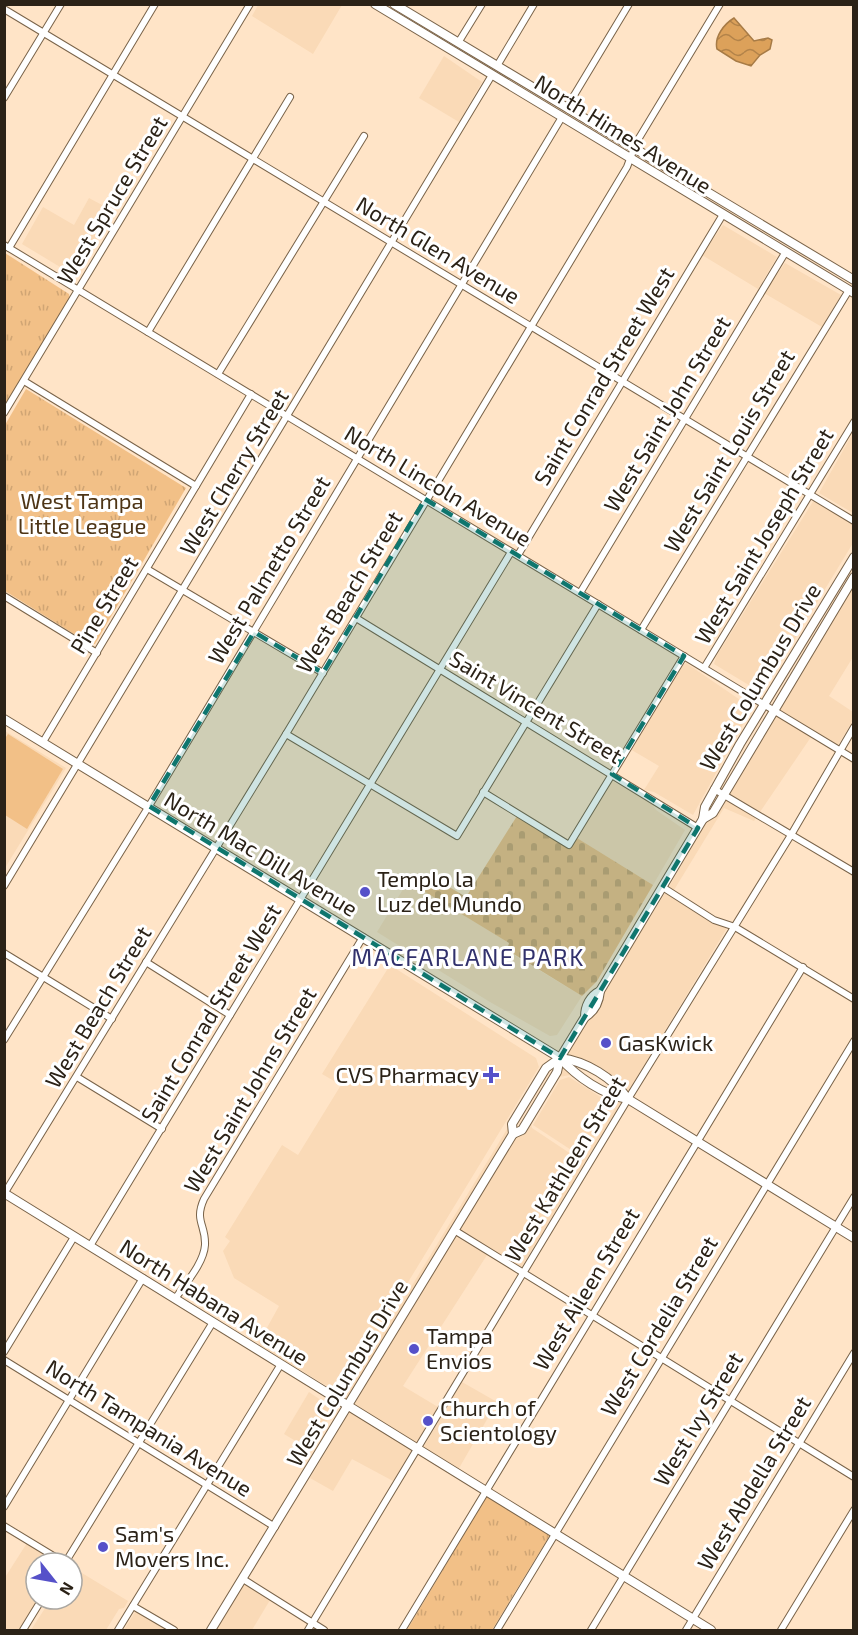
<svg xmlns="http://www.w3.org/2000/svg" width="858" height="1635" font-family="'Exo 2',sans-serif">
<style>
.built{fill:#fadab7}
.grass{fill:#f2c087}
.cemetery{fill:url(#cemetery-stones)}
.park{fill:url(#park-tufts)}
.water{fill:url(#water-waves);stroke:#a77b46;stroke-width:1.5}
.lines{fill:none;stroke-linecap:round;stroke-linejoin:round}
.street-casing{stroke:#796349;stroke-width:8}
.secondary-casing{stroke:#796349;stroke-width:10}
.street{stroke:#fff;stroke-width:6}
.secondary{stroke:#fff;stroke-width:8}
.marked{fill:#0f766e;fill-opacity:0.2;stroke:#0f766e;stroke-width:4.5;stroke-dasharray:12 8;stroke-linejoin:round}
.poi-dot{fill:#5651c9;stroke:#fff;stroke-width:2}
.labels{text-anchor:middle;stroke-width:6;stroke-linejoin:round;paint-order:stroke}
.street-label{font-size:22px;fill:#2b2217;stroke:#fff}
.park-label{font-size:22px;fill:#4e3516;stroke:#fff}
.poi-label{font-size:22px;fill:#2b2217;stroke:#fff;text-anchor:start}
.neighbourhood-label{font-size:24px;letter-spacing:1.5px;fill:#31316c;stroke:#fff}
</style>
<defs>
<pattern id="cemetery-stones" width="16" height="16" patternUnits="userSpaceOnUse" patternTransform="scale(1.5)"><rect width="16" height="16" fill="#f2c087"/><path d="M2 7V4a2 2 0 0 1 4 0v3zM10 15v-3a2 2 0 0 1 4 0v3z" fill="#d0a574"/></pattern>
<pattern id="park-tufts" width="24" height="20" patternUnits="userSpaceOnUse" patternTransform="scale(1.5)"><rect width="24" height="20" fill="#f2c087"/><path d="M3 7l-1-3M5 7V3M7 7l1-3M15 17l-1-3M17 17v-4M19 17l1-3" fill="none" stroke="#d0a574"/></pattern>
<pattern id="water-waves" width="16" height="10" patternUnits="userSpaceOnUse" patternTransform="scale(1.5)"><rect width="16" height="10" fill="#dca15a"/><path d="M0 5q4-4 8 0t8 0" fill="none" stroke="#b38349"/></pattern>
</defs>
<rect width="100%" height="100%" fill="#ffe4c7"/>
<!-- built -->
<g class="built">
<polygon points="258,5 258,4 342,5 313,54 252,16"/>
<polygon points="444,56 482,82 459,122 419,98"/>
<polygon points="89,198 115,212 75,276 22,244 43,207 74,225"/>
<polygon points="723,225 777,257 758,289 702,255"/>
<polygon points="785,263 841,295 822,327 764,293"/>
<polygon points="853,433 853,513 819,493"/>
<polygon points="814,500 853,524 853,543 762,693 714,664 716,657"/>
<polygon points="853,574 853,657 829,696 853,712 853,720 838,745 773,706"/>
<polygon points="686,663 752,708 693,815 654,792 644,790 659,766 630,749 679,669"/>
<polygon points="770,712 811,737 760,812 724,790"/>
<polygon points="5,731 66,768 5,868"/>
<polygon points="611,780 651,803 656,810 685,830 653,885 577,838"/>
<polygon points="721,796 756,818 754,821 724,808 674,890 669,887"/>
<polygon points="408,881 509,943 507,951 582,996 557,1035 550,1036 490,1002 377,932"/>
<polygon points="665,893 712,923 727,928 628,1092 620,1083 605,1073 578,1057 566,1055 587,1020 603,1002 605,991"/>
<polygon points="390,965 536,1058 539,1067 340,1394 258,1344 279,1306 234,1278 223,1251 230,1241 225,1237 282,1145 298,1155 341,1085 322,1074"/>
<polygon points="562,1066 569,1073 611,1099 622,1101 521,1268 459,1230 515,1138 531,1124 532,1128 580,1160 584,1159 614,1110 614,1103 570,1075 559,1077"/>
<polygon points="569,1077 610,1103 611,1108 582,1157 533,1125 560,1080"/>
<polygon points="509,1126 508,1134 347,1401 341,1397 346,1394"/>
<polygon points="455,1236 487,1255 403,1386 438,1407 416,1444 354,1405"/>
<polygon points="462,1382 497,1402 458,1470 423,1448"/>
<polygon points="309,1392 334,1409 309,1449 284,1434"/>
<polygon points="350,1411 413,1450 393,1481 352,1459 333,1491 310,1478"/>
<polygon points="27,1543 56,1563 36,1563 36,1599 38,1599 19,1630 5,1630 4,1579"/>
<polygon points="72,1567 128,1601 124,1608 119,1609 106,1630 31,1630 51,1599 72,1599"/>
<polygon points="244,1584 270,1600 252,1630 216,1630"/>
<polygon points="135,1612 142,1614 169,1630 124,1630"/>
</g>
<!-- grass -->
<polygon class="grass" points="8,734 63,769 27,829 5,815 4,740"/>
<!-- cemetery -->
<polygon class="cemetery" points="517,816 570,849 577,838 653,885 597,981 582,996 507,950 509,943 422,890 431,876 466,897"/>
<!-- park -->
<g class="park">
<polygon points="5,253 69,294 70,299 5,407"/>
<polygon points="26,389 186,488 95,644 90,644 5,591 5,425"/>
<polygon points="487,1496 550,1535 492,1630 407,1630"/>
</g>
<!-- water -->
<path class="water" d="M734 18 754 41 768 38 772 40 770 49 760 55 751 66 736 61 717 49C714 37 724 24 734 18Z"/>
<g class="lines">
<defs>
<g id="street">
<polyline points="4,9 854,521"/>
<polyline points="458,43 482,4"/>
<polyline points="497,66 534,4"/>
<polyline points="4,98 61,4"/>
<polyline points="567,107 629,4"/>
<polyline points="4,245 854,759"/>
<polyline points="9,248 155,4"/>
<polyline points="148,332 290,97"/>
<polyline points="218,374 364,136"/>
<polyline points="24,381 196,486"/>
<polyline points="4,413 250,4"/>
<polyline points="518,555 722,216"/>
<polyline points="147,569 323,673"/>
<polyline points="580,593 785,253"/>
<polyline points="4,596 97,653"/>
<polyline points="356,618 698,828"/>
<polyline points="641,630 849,290"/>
<polyline points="704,668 854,422"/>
<polyline points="286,734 457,836 598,604"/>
<polyline points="43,742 251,394"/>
<polyline points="714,789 854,872"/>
<polyline points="483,792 569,845 684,656"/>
<polyline points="4,886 492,75"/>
<polyline points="664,888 714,920 735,927 854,999"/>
<polyline points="4,953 112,1019"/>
<polyline points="146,962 230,1015"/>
<polyline points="4,1040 149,806 562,117"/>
<polyline points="77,1077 162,1129"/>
<polyline points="4,1194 286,734 627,167 636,143 720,4"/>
<polyline points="454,1230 854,1477"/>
<polyline points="90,1246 511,552"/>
<path d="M175 1299C185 1284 204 1263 205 1245 206 1225 194 1221 204 1199L363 937"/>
<polyline points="4,1352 74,1237"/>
<polyline points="4,1360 275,1527"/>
<polyline points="4,1507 143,1278"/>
<polyline points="4,1526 65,1563"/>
<polyline points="65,1563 213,1322"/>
<polyline points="243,1579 324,1630"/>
<polyline points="133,1606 174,1630"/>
<polyline points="23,1630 42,1599"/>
<polyline points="118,1630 281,1364"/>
<polyline points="308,1630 628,1099 791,835 854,727"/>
<polyline points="402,1630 803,967"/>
<polyline points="497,1630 854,1041"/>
<polyline points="591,1630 854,1197"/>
<polyline points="686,1630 854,1353"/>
<polyline points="781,1630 854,1510"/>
</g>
<g id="secondary">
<polyline points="375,4 854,293"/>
<polyline points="394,4 854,280"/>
<path d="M4 719 560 1058C577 1077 603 1095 628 1099"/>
<polyline points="703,819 713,813 854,577"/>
<path d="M585 1017C585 1006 590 996 600 991L703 819 705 807 740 744 854 557"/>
<path d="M560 1058C586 1061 613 1078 628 1099L854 1238"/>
<path d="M513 1134 522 1130 557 1072 560 1058 585 1017C595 1011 599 1002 600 991"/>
<polyline points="4,1193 711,1630"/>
<polyline points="211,1630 513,1134 512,1124 546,1068 560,1058"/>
</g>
</defs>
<!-- street casing -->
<use href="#street" class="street-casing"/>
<!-- secondary casing -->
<use href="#secondary" class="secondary-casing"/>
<!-- street -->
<use href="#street" class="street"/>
<!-- secondary -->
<use href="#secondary" class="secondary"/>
</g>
<!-- marked area -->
<path class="marked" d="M425 499 684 656 612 774 698 828 560 1058 149 806 254 632 323 673Z"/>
<!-- markers -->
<g class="poi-dot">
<circle cx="365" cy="892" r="6"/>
<circle cx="606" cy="1043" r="6"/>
<path d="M488 1066h6v6h6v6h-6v6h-6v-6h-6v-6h6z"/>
<circle cx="414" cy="1349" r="6"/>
<circle cx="428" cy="1421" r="6"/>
<circle cx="103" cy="1547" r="6"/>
</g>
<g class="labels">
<!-- street labels -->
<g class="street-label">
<text transform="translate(623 134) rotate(32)" y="8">North Himes Avenue</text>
<text transform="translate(112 200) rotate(-59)" y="8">West Spruce Street</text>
<text transform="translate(438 250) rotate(31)" y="8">North Glen Avenue</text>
<text transform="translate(604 376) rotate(-59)" y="8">Saint Conrad Street West</text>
<text transform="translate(667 414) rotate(-59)" y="8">West Saint John Street</text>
<text transform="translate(729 451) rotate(-59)" y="8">West Saint Louis Street</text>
<text transform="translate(234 472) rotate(-59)" y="8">West Cherry Street</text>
<text transform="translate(438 486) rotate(31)" y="8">North Lincoln Avenue</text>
<text transform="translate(764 536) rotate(-59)" y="8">West Saint Joseph Street</text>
<text transform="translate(269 570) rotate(-59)" y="8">West Palmetto Street</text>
<text transform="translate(349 592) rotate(-59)" y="8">West Beach Street</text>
<text transform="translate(104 605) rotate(-59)" y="8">Pine Street</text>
<text transform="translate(760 677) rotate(-59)" y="8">West Columbus Drive</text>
<text transform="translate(536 707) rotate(31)" y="8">Saint Vincent Street</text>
<text transform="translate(261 854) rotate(31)" y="8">North Mac Dill Avenue</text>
<text transform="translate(98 1007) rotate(-59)" y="8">West Beach Street</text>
<text transform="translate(211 1013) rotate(-59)" y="8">Saint Conrad Street West</text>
<text transform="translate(250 1090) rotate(-59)" y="8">West Saint Johns Street</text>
<text transform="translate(565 1169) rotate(-59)" y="8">West Kathleen Street</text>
<text transform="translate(586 1289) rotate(-59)" y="8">West Aileen Street</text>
<text transform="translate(214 1302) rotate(32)" y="8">North Habana Avenue</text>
<text transform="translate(659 1326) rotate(-59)" y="8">West Cordelia Street</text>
<text transform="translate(347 1373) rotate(-59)" y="8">West Columbus Drive</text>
<text transform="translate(698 1419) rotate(-59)" y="8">West Ivy Street</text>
<text transform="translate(149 1428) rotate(32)" y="8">North Tampania Avenue</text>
<text transform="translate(754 1483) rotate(-59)" y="8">West Abdella Street</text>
</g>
<!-- park labels -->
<g class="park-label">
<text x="82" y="509">West Tampa<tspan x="82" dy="25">Little League</tspan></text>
</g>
<!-- poi labels -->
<g class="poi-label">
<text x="377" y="887">Templo la<tspan x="377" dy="25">Luz del Mundo</tspan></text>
<text x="618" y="1051">GasKwick</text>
<text x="479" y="1083" text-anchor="end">CVS Pharmacy</text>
<text x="426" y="1344">Tampa<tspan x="426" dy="25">Envios</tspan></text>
<text x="440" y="1416">Church of<tspan x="440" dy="25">Scientology</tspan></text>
<text x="115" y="1542">Sam's<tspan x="115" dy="25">Movers Inc.</tspan></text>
</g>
<!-- neighbourhood labels -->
<g class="neighbourhood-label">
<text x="468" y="966">MACFARLANE PARK</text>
</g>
</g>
<!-- border -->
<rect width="858" height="1635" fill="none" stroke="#2b2217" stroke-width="12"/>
<!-- north arrow -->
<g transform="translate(54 1581) rotate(121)"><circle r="28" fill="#ffffff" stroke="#aaa7a2" stroke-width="1.5"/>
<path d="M0-4.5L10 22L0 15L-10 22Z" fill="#5651c9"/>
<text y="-9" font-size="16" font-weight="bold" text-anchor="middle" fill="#2b2217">N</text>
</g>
</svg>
